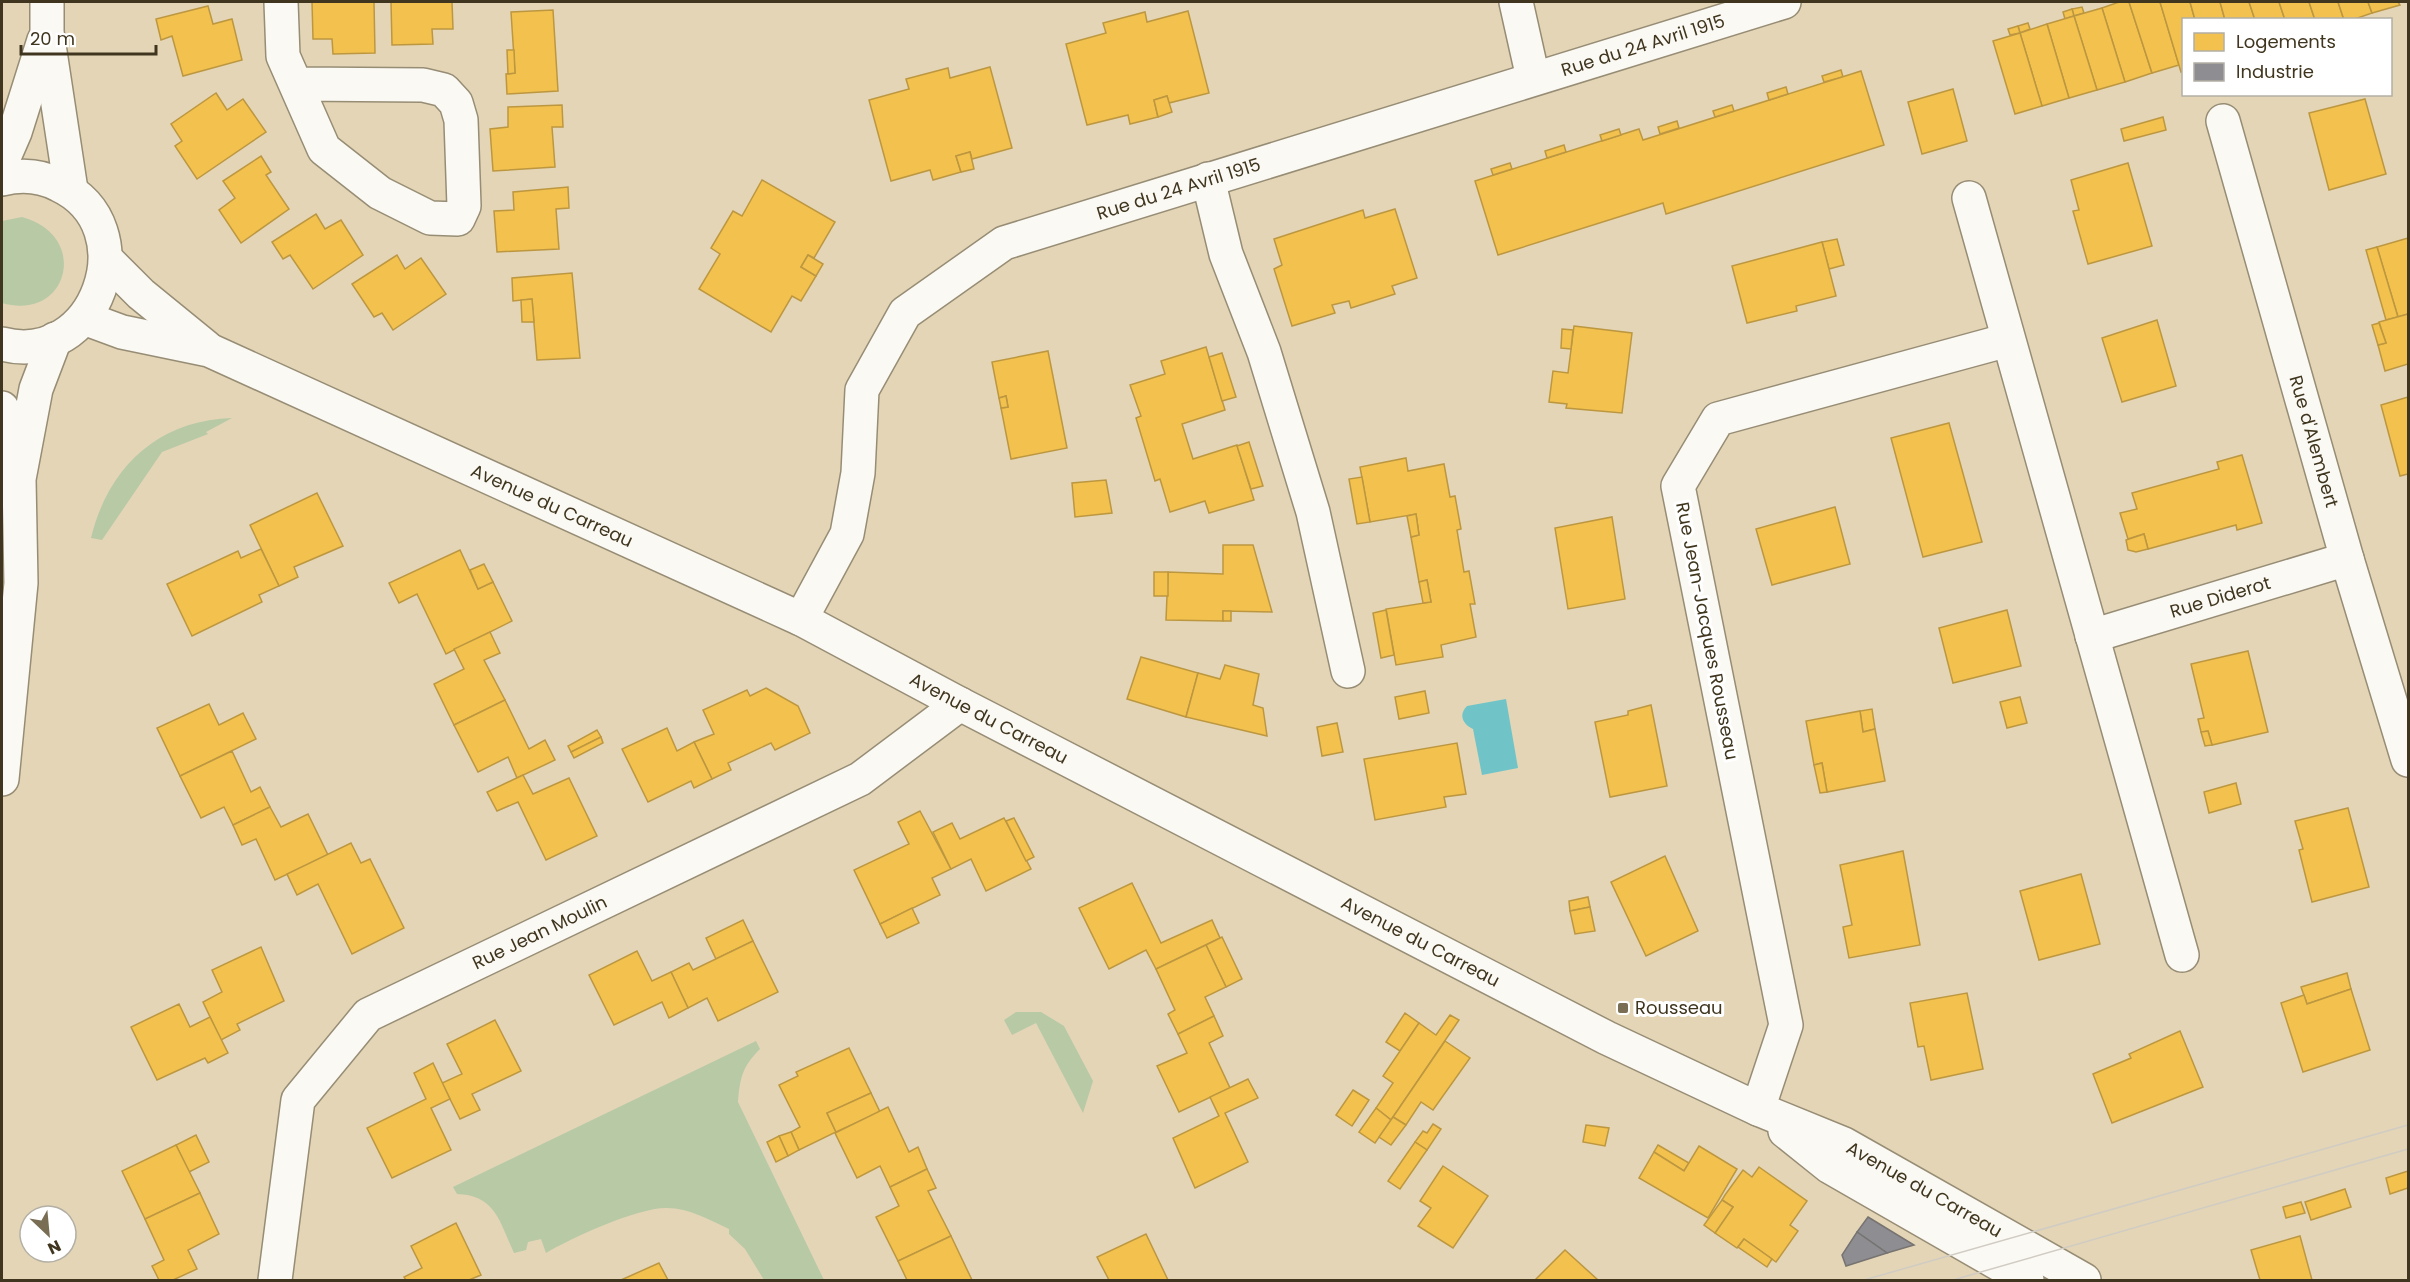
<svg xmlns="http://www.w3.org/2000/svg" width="2410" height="1282" font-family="Poppins,sans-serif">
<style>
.green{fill:#b8c9a6}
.water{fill:#70c4c7}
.homes{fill:#f2c14e;stroke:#bd9740;stroke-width:1.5}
.industry{fill:#8d8d92;stroke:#767370;stroke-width:1.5}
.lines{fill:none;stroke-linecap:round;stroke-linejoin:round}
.street-casing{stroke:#978d75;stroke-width:36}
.secondary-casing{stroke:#978d75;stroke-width:36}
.street{stroke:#fbf9f4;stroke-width:33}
.secondary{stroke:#fbf9f4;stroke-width:33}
.tram{stroke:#d0ccc3;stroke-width:1.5}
.poi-dot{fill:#796e54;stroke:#fff;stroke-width:2}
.labels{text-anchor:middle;stroke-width:6;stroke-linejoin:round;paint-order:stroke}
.street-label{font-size:18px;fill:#40361f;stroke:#fff}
.poi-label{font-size:18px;fill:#40361f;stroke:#fff;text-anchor:start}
</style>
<rect width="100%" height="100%" fill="#e3d5b6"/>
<!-- green -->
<g class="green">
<path d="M22 217C91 236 68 322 2 303V221Z"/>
<path d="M232 418 206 432 208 434 162 452 102 540 91 538C108 467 159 420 232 418Z"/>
<polygon points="1016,1012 1041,1012 1064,1026 1093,1081 1083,1113 1036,1023 1012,1035 1004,1020"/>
<path d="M756 1041 760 1049C742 1067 740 1078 738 1102L824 1280H764L745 1249 729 1234V1229C710 1220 689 1208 667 1208 639 1207 571 1238 546 1253L541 1239 528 1242 526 1250 514 1253C500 1223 496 1195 457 1194L453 1187Z"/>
</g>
<!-- water -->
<path class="water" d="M1506 699 1518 768 1482 775 1473 729C1463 724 1458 715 1467 706Z"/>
<!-- homes -->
<g class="homes">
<polygon points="312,2 374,2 375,53 333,54 332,39 313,39"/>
<polygon points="391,2 452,2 453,29 432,29 433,44 392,45"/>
<polygon points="2119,2 2129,2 2152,73 2125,82 2102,8"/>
<polygon points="2129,2 2160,2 2179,65 2152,73"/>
<polygon points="2160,2 2190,2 2195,20 2184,20 2184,71 2181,72"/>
<polygon points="2190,2 2220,2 2225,20 2195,20"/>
<polygon points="2220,2 2249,2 2255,20 2225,20"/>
<polygon points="2249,2 2279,2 2285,20 2255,20"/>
<polygon points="2279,2 2309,2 2315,20 2285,20"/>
<polygon points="2309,2 2338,2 2344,20 2315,20"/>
<polygon points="2338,2 2368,2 2372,13 2352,20 2344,20"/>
<polygon points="2368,2 2398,2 2400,5 2372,13"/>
<polygon points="208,6 213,24 232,19 242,60 183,76 172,36 161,40 156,19"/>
<polygon points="2082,7 2084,13 2074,16 2072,9"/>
<polygon points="2102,8 2125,82 2097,90 2074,16"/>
<polygon points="2072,9 2074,16 2065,19 2063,12"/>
<polygon points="553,10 558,91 507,94 506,74 515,73 511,12"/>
<polygon points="1188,11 1209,93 1169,103 1167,96 1154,100 1158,117 1130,124 1128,115 1087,125 1066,44 1106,33 1103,23 1145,12 1147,22"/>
<polygon points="2074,16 2097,90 2069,98 2047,24"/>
<polygon points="2028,23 2030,29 2020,33 2018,26"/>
<polygon points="2047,24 2069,98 2042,106 2020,33"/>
<polygon points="2018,26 2020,33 2010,35 2008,29"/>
<polygon points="2020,33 2042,106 2015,114 1993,41"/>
<polygon points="507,50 514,50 515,73 508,74"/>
<polygon points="990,67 1012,148 972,159 970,152 956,156 961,172 933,180 930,170 891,181 869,100 909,89 906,79 948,68 950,78"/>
<polygon points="1841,70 1843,77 1824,82 1822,76"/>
<polygon points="1861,71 1884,145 1666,214 1663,203 1498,255 1475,181 1639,129 1643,140"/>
<polygon points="1786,87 1788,94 1769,100 1767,93"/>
<polygon points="1953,89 1967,141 1922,154 1908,102"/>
<polygon points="216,93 227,110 243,99 266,132 197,179 175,146 182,141 171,124"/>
<polygon points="1167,96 1172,112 1158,117 1154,100"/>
<polygon points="2365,99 2386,174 2329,190 2309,113"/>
<polygon points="562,105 563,127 552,127 555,167 493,171 490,129 508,127 508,107"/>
<polygon points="1732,105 1734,111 1715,117 1713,111"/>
<polygon points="2163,117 2166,130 2124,141 2121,129"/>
<polygon points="1677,121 1679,128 1660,134 1658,127"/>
<polygon points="1619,129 1621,135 1602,141 1600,135"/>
<polygon points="1564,145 1566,152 1547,158 1545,151"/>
<polygon points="970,152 974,169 961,172 956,156"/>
<polygon points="261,156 271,172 266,175 289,209 241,243 219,210 235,198 223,181"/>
<polygon points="1510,163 1512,169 1493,175 1491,169"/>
<polygon points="2128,163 2152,246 2088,264 2073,211 2079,210 2071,180"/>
<polygon points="762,180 835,222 814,258 808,255 801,267 816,276 801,301 792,296 771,332 699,289 720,254 711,248 733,211 742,216"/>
<polygon points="568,187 569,208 556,209 559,249 497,252 494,211 514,210 513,192"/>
<polygon points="1395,209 1417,278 1392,286 1395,294 1351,308 1349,301 1332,305 1335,313 1292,326 1274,269 1282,265 1274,239 1363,210 1365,218"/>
<polygon points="316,214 325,229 341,220 363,255 313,289 290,255 283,259 272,242"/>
<polygon points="2408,238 2408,314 2398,317 2377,247"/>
<polygon points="1837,239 1844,265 1829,269 1822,242"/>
<polygon points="1822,242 1836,296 1796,306 1797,311 1747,323 1732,266"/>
<polygon points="2377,247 2398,317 2386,320 2366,250"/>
<polygon points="397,255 405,269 421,258 446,294 393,330 382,313 374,317 352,284"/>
<polygon points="808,255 823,264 816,276 801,267"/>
<polygon points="572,273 580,358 537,360 532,299 513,301 512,278"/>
<polygon points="532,299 534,322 522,322 521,300"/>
<polygon points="2408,314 2408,364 2385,371 2378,345 2386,343 2379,322"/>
<polygon points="2157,320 2176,386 2122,402 2102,338"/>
<polygon points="2379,323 2386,343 2378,345 2372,325"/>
<polygon points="1574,326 1632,333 1622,413 1566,408 1567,404 1549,402 1553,371 1568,373"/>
<polygon points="1562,329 1573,330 1571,349 1561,348"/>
<polygon points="1206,347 1225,410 1182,424 1193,459 1237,445 1254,500 1209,513 1205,501 1170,512 1160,479 1155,481 1136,418 1141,416 1130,385 1165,374 1161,361"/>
<polygon points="1048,351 1067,448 1011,459 1001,408 1008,407 1006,396 999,398 992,362"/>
<polygon points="1222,353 1236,397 1222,401 1209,357"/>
<polygon points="1006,396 1008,407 1001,408 999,398"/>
<polygon points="2408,397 2408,474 2400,476 2381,405"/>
<polygon points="1949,423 1982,542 1923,557 1891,438"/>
<polygon points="1249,442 1263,486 1251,489 1237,446"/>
<polygon points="2242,455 2262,523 2237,530 2236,525 2148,549 2144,534 2128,539 2120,513 2137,509 2132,493 2219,469 2217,462"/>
<polygon points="1406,458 1408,471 1444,464 1450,497 1455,496 1461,529 1457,530 1464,572 1469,571 1475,604 1470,604 1476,637 1441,645 1443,657 1396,665 1386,609 1431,602 1427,580 1419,582 1411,537 1419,535 1416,514 1370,522 1360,467"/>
<polygon points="1362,477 1370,522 1357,524 1349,479"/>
<polygon points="1106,480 1112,513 1075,517 1072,483"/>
<polygon points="317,493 343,546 294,567 298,577 279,586 250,525"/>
<polygon points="1835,507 1850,564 1772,585 1756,529"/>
<polygon points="1416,514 1419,535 1411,537 1407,516"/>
<polygon points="1612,517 1625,599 1568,609 1555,528"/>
<polygon points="2144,534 2148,549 2136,552 2128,550 2126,540"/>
<polygon points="1223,545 1253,545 1272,612 1223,611 1223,621 1166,620 1168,572 1223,574"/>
<polygon points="261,549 279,586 259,595 262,602 192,636 167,584 238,551 241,558"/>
<polygon points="460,550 478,589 493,582 512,621 446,654 417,594 399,603 389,583"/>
<polygon points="484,564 493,582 478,589 470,570"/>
<rect x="1154" y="572" width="14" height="24"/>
<polygon points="1427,580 1431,602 1423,603 1419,582"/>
<polygon points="1386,610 1394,655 1381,658 1373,613"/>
<polygon points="2007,610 2021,666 1953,683 1939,628"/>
<rect x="1223" y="611" width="8" height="10"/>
<polygon points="490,632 500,653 484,660 505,700 454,725 434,684 464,669 454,649"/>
<polygon points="2248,651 2268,732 2212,745 2208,731 2201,732 2198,719 2204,718 2191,664"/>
<polygon points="1141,657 1198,673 1186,717 1127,699"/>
<polygon points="1225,665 1259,674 1253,705 1263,708 1267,736 1186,717 1198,673 1220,679"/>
<polygon points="766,688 798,706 810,733 775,750 771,743 728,763 731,770 712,779 694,742 714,734 703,710 747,690 750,696"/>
<polygon points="1425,691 1429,713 1399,719 1395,697"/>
<polygon points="2020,697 2027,723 2007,728 2000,702"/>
<polygon points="505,700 529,749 545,740 555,760 517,778 508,757 478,772 454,725"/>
<polygon points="209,704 219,725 243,713 256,739 180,776 157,728"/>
<polygon points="1651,705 1667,786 1610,797 1595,722 1628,715 1628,711"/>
<polygon points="1872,709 1875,729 1863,732 1860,711"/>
<polygon points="1860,711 1863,732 1875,729 1885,781 1827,792 1822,763 1814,765 1806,721"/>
<polygon points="1337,723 1343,752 1322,756 1317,727"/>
<polygon points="667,728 677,751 694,742 712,779 694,788 691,781 648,802 622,749"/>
<polygon points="597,730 601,737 571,752 568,746"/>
<polygon points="2208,731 2212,745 2205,746 2201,732"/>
<polygon points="601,737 603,743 574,758 571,752"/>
<polygon points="1457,743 1466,794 1444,797 1446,807 1375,820 1364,759"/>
<polygon points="232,751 251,792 260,787 270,807 233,825 224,807 201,818 180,776"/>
<polygon points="1822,763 1827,792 1820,793 1814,765"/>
<polygon points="523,775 533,794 569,778 597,836 546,860 518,802 497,811 487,792"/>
<polygon points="2236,783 2241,804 2209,813 2204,792"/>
<polygon points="270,807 281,827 308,814 328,855 275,880 256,839 242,845 233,825"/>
<polygon points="2348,808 2369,887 2312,902 2299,850 2303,849 2295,821"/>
<polygon points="920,811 951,869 932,878 940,895 880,924 854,870 909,844 898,822"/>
<polygon points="1004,818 1031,869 986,891 971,859 951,869 933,832 952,823 960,839"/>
<polygon points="1014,818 1034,857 1026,861 1006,821"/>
<polygon points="351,843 361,863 370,859 404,928 352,954 318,884 297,895 287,874"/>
<polygon points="1903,851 1920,945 1849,958 1843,927 1852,925 1840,865"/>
<polygon points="1665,856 1698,931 1646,956 1611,882"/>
<polygon points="2081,874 2100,944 2039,960 2020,891"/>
<polygon points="1132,883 1161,943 1212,920 1220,938 1156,969 1146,950 1109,969 1079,908"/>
<polygon points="1588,897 1590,907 1570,911 1569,901"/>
<polygon points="1590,907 1595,931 1575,934 1570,911"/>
<polygon points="912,908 919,923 887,938 880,924"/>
<polygon points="743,920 753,941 716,959 706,938"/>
<polygon points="1222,937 1242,979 1226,987 1206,945"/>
<polygon points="753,941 778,992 718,1021 707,998 688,1008 671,972 689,963 693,970"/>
<polygon points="1206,945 1226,987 1205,997 1214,1016 1178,1034 1168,1014 1175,1010 1156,969"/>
<polygon points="261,947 284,1001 237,1024 240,1030 221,1040 203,1002 222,992 212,970"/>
<polygon points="637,951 652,981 671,972 688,1008 669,1018 662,1002 614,1025 589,975"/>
<polygon points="2347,973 2351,989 2307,1004 2301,987"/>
<polygon points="2351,989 2370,1050 2303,1072 2281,1003 2304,995 2307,1004"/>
<polygon points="1967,993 1983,1069 1931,1080 1924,1046 1918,1047 1910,1003"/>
<polygon points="179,1004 190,1027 210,1017 228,1053 208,1063 205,1058 157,1080 131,1027"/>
<polygon points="1405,1013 1419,1023 1400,1051 1386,1042"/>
<polygon points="1450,1015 1459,1020 1391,1120 1376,1108 1393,1083 1383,1076 1419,1023 1436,1035"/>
<polygon points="1214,1016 1223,1036 1209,1043 1230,1088 1179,1112 1157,1066 1187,1053 1178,1034"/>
<polygon points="495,1020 521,1071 472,1094 480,1110 460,1119 442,1083 462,1074 447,1044"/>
<polygon points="2180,1031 2203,1087 2112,1123 2093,1074 2131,1058 2129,1054"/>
<polygon points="1445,1041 1470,1058 1433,1110 1421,1102 1406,1125 1393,1117"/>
<polygon points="849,1048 871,1093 827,1113 836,1132 799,1150 791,1132 800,1127 779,1085 798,1076 796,1072"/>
<polygon points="433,1063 450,1099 431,1108 451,1150 392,1178 367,1128 426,1099 414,1073"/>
<polygon points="1248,1079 1258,1098 1225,1113 1248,1162 1195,1188 1173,1138 1219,1116 1210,1097"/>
<polygon points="1353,1090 1369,1100 1352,1126 1336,1115"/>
<polygon points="871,1093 880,1112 836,1132 827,1113"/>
<polygon points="888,1107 909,1152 918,1147 927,1169 890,1187 880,1166 857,1178 835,1133"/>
<polygon points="1376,1108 1391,1120 1375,1143 1359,1132"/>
<polygon points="1393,1117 1406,1125 1391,1145 1379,1137"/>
<polygon points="1433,1124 1441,1129 1427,1150 1415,1142 1423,1131 1427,1133"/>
<polygon points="1586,1125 1609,1128 1605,1146 1583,1142"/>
<polygon points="791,1132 799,1150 788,1156 779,1136"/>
<polygon points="196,1135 209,1162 189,1172 176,1145"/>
<polygon points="779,1136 788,1156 776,1162 767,1142"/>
<polygon points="1415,1142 1427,1150 1400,1189 1388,1181"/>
<polygon points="176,1145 200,1193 145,1219 122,1171"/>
<polygon points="1658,1145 1689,1163 1684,1171 1654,1152"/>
<polygon points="1699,1146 1737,1169 1708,1218 1639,1178 1654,1152 1684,1171"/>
<polygon points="1443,1166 1488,1196 1453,1248 1418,1226 1431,1208 1420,1201"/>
<polygon points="1759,1167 1807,1201 1790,1225 1798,1231 1776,1262 1744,1239 1737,1248 1715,1233 1733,1207 1722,1200 1725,1195 1743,1170 1752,1177"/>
<polygon points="927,1169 936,1188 928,1191 951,1236 898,1261 876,1217 899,1206 890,1187"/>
<polygon points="2408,1171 2408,1188 2390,1194 2386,1178"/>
<polygon points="2345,1189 2351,1207 2311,1220 2305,1202"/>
<polygon points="200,1193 219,1234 188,1250 197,1269 173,1280 159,1280 152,1266 164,1260 145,1219"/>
<polygon points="1722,1200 1733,1207 1715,1233 1704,1225"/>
<polygon points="2301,1202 2305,1213 2286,1218 2283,1207"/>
<polygon points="456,1223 481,1275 469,1280 406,1280 404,1277 422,1268 411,1246"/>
<polygon points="1146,1234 1168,1280 1109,1280 1097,1257"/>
<polygon points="951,1236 972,1280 907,1280 898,1261"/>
<polygon points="2300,1236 2312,1280 2260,1280 2251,1250"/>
<polygon points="1744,1239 1772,1259 1767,1267 1738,1247"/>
<polygon points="1565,1250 1598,1280 1535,1280"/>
<polygon points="659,1263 668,1280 621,1280"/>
</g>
<!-- industry -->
<g class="industry">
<polygon points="1868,1217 1914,1245 1887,1253 1857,1232"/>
<polygon points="1857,1232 1887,1253 1846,1266 1842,1255"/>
</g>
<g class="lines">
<defs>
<g id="street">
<polyline points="281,2 283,56 324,149 380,193 430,218 458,219 464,206 461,120 456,103 444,90 423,85 296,84"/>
<polyline points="1516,2 1533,78"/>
<path id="s1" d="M2223 121 2347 559 2408 760"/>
<polyline points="1208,179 1226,254 1264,352 1313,512 1348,671"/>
<polyline points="1969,198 2182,955"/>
<polyline points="2,408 17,469"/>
<path id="s2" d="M801 619 847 534 858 473 862 390 905 313 1004 243 1784 2"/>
<path id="s3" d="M2092 636 2347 559"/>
<polyline points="2,779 21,583 19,479 36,389 55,339"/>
<polyline points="1758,1109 1786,1025 1678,486 1718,419 2008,340"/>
<path id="s4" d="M275 1280 298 1100 368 1015 860 779 960 704"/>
</g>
<g id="secondary">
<polyline points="47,2 47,32 71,190"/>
<polyline points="2,162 15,132 44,40"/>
<path d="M2 179C22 174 40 175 59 185 148 227 96 369 2 344"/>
<polyline points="106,259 141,294 206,347"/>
<path id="s5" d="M84 318 122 332 209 350 801 619 960 704 1607 1038 1758 1109 1844 1144 2084 1280"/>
<polyline points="1785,1131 1830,1167 2027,1280"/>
</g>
</defs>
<!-- street casing -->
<use href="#street" class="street-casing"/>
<!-- secondary casing -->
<use href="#secondary" class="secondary-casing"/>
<!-- street -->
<use href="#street" class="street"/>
<!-- secondary -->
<use href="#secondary" class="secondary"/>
<!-- tram -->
<g class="tram">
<polyline points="1864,1280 2408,1125"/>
<polyline points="1953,1280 2408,1149"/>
</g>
</g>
<!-- markers -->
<rect class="poi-dot" x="1617" y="1002" width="12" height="12" rx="3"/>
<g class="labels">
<!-- street labels -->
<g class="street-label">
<text dy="6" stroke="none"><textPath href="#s2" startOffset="1120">Rue du 24 Avril 1915</textPath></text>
<text dy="6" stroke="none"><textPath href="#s2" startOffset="634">Rue du 24 Avril 1915</textPath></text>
<text dy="6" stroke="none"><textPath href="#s1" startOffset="333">Rue d'Alembert</textPath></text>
<text dy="6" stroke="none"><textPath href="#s5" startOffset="506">Avenue du Carreau</textPath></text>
<text dy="6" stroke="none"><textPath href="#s3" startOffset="134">Rue Diderot</textPath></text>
<text transform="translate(1707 631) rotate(79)" y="6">Rue Jean-Jacques Rousseau</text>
<text dy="6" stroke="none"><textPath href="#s5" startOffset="992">Avenue du Carreau</textPath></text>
<text dy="6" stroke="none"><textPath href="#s4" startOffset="482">Rue Jean Moulin</textPath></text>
<text dy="6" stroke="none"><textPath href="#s5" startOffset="1478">Avenue du Carreau</textPath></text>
<text dy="6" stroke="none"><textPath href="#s5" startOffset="2040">Avenue du Carreau</textPath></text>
</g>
<!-- poi labels -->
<g class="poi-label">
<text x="1635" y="1014">Rousseau</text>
</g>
</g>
<!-- border -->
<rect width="2410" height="1282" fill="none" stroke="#40361f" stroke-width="6"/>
<!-- legend -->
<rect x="2182" y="18" width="210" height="78" fill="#ffffff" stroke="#b3afa5" stroke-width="1.5"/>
<rect x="2194" y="33" width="30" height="18" fill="#f2c14e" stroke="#b3afa5" stroke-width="1.5"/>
<text x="2236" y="48" font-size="18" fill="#40361f">Logements</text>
<rect x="2194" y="63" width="30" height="18" fill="#8d8d92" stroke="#b3afa5" stroke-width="1.5"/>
<text x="2236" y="78" font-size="18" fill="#40361f">Industrie</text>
<!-- north arrow -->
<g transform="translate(48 1234) rotate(154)"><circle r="28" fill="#ffffff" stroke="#b3afa5" stroke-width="1.5"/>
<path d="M0-4.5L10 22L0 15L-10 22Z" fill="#796e54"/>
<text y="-9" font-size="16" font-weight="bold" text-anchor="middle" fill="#40361f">N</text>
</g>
<!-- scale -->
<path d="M21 45v9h135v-9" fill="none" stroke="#40361f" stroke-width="3"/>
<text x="30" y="45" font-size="18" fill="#40361f" stroke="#ffffff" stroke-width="4.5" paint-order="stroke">20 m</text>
</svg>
